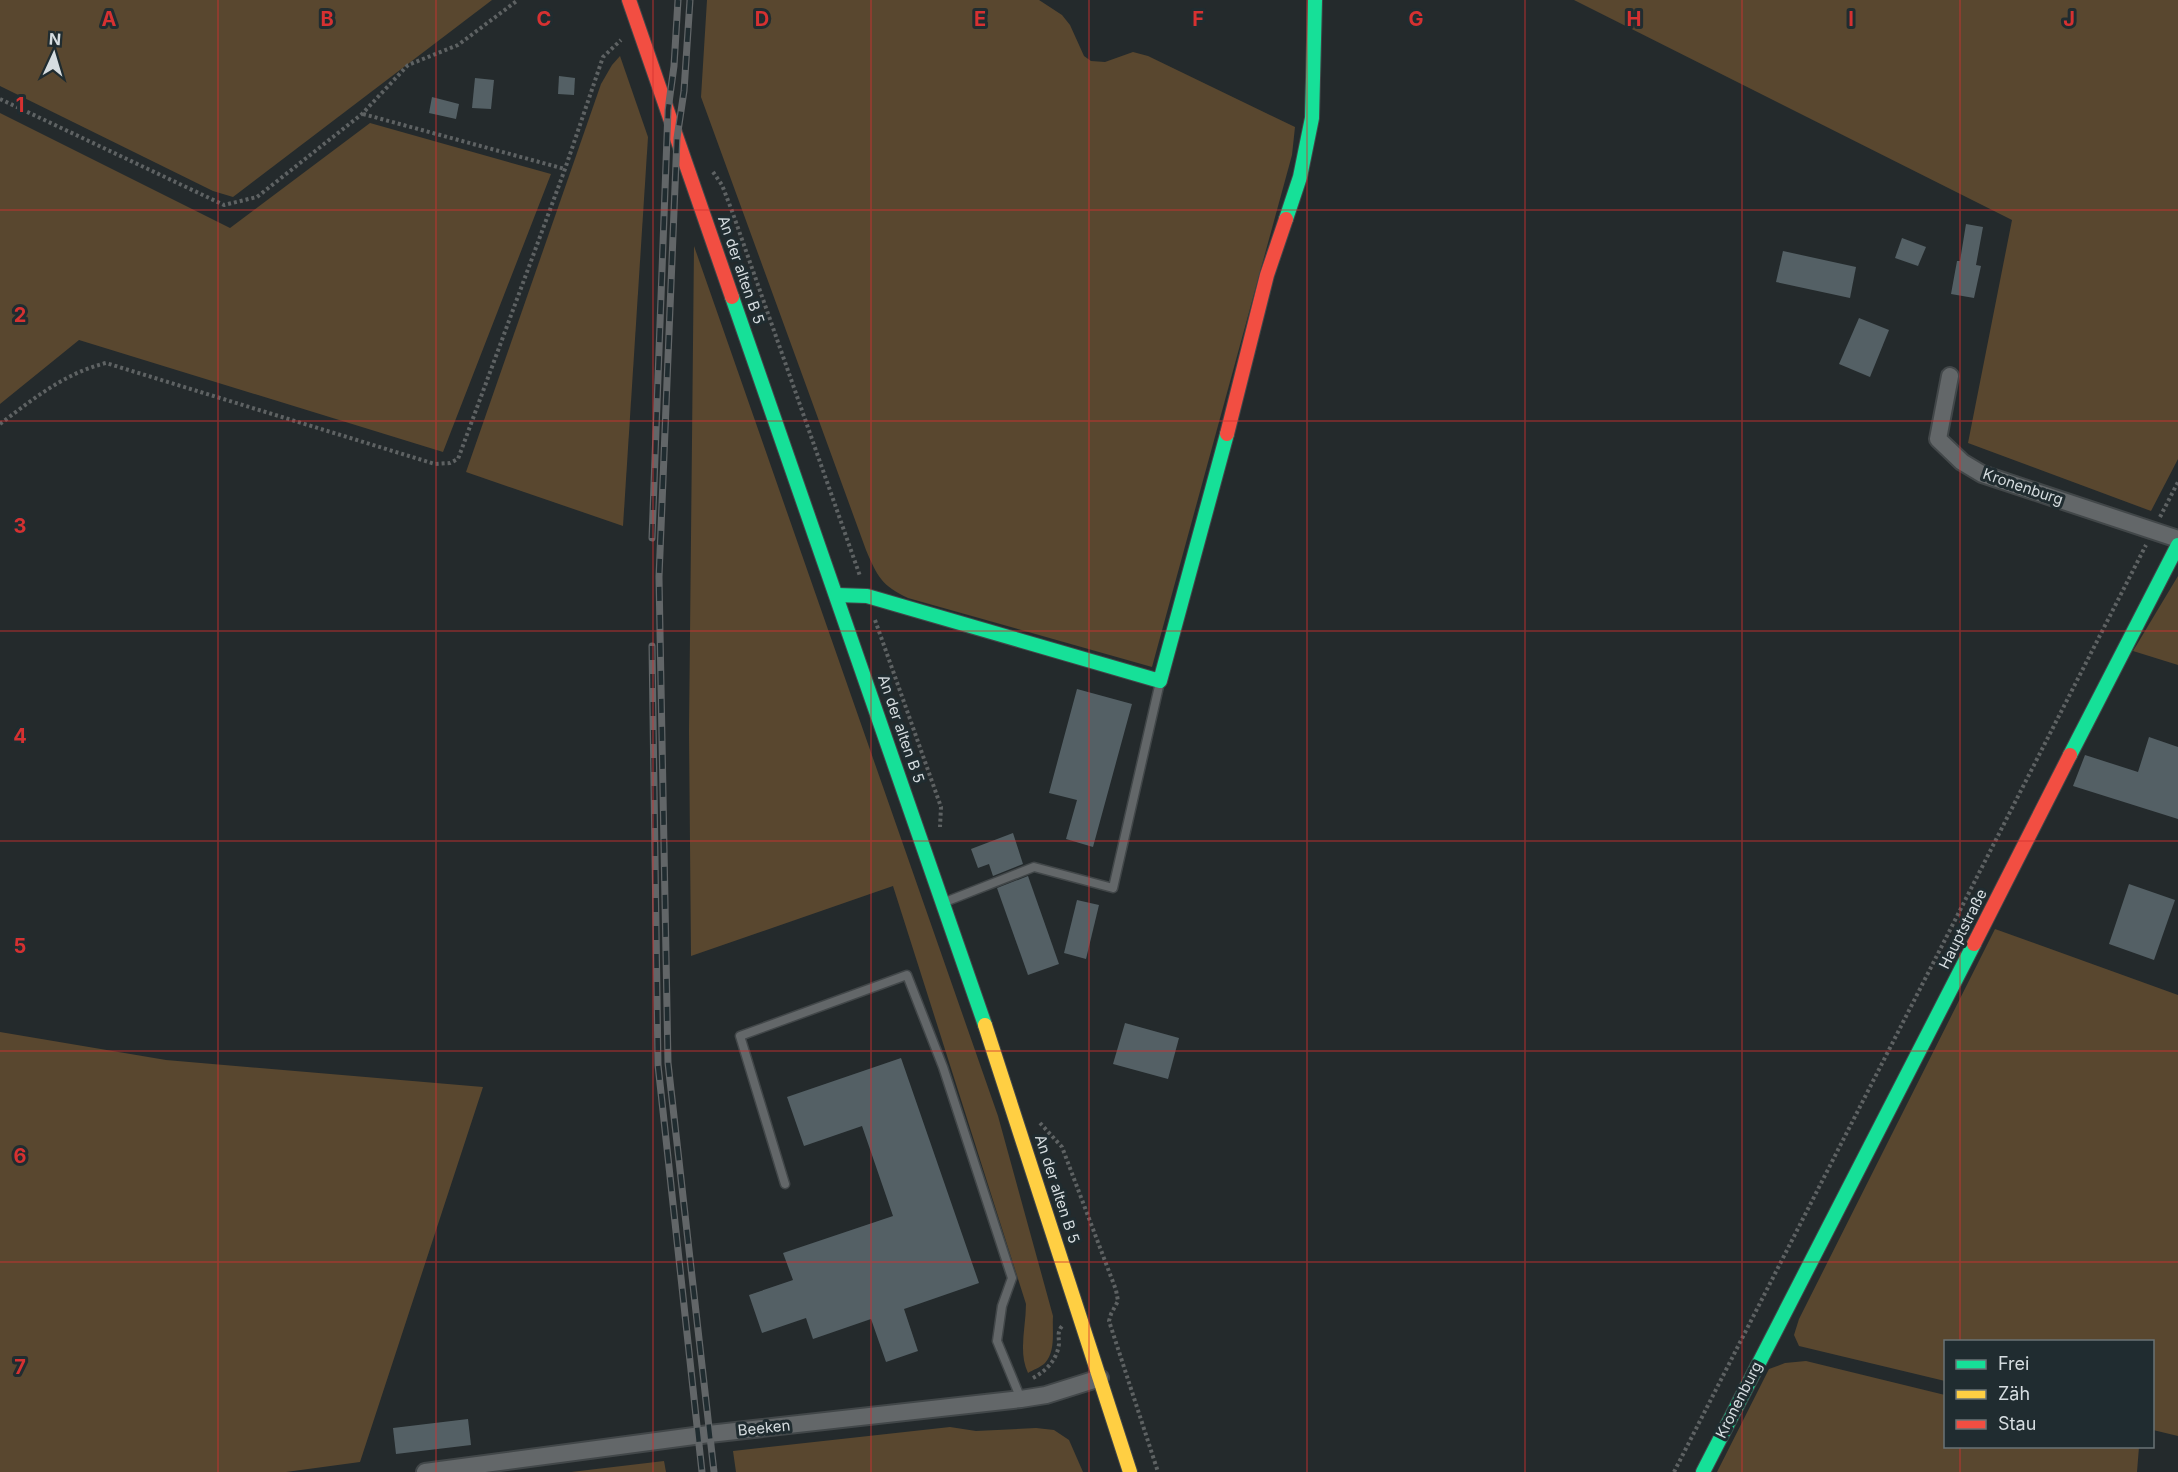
<svg xmlns="http://www.w3.org/2000/svg" width="2178" height="1472" font-family="Inter,sans-serif">
<style>
.green{fill:#59472f}
.building{fill:#546065}
.lines{fill:none;stroke-linecap:round;stroke-linejoin:round}
.lane-casing{stroke:#424749;stroke-width:11}
.street-casing{stroke:#424749;stroke-width:20}
.fast-casing{stroke:#424749;stroke-width:16}
.slow-casing{stroke:#424749;stroke-width:16}
.jam-casing{stroke:#424749;stroke-width:16}
.path{stroke:#5e6263;stroke-width:4;stroke-dasharray:3 3;stroke-linecap:butt}
.lane{stroke:#636769;stroke-width:8}
.street{stroke:#636769;stroke-width:16}
.fast{stroke:#16e098;stroke-width:14}
.slow{stroke:#ffcf43;stroke-width:14}
.jam{stroke:#f24e42;stroke-width:14}
.rail-casing{stroke:#626668;stroke-width:7}
.rail{stroke:#202c30;stroke-width:4.5;stroke-dasharray:14;stroke-linecap:butt}
.grid{fill:none;stroke:#d63131;stroke-width:1.5;stroke-opacity:0.55}
.labels{text-anchor:middle;stroke-width:6;stroke-linejoin:round;paint-order:stroke}
.street-label{font-size:15px;fill:#d6dde0;stroke:#202c30}
.grid-label{font-size:20px;text-anchor:middle;font-weight:bold;fill:#d63131;stroke:#202c30;stroke-width:6;stroke-linejoin:round;paint-order:stroke}
</style>
<rect width="100%" height="100%" fill="#242a2c"/>
<!-- green -->
<g class="green">
<polygon points="0,0 492,0 233,197 213,191 0,86"/>
<path d="M707 0H1039L1062 15 1070 25 1084 56 1091 61 1105 62 1133 52 1148 56 1295 127 1292 155 1152 667 908 598C882 586 877 576 866 550L701 97Z"/>
<polygon points="1574,0 2178,0 2178,459 2151,511 1968,443 2012,220"/>
<polygon points="620,56 648,137 623,526 466,472 601,84 612,65"/>
<polygon points="0,113 230,228 370,123 551,174 443,452 79,340 0,404"/>
<path d="M694 246 998 1116 1053 1316C1052 1331 1056 1351 1045 1363 1041 1367 1033 1370 1028 1373 1018 1352 1026 1327 1026 1304L893 886 691 956 689 731Z"/>
<polygon points="2178,576 2178,665 2133,651"/>
<polygon points="1995,929 2178,995 2178,1436 2153,1430 2152,1342 1946,1342 1945,1381 1799,1346 1794,1335 1799,1319"/>
<polygon points="0,1032 166,1060 483,1087 360,1462 286,1472 0,1472"/>
<polygon points="1806,1361 1945,1395 1946,1446 2139,1447 2137,1472 1717,1472 1769,1369 1785,1363"/>
<polygon points="950,1427 976,1431 1036,1428 1054,1430 1069,1440 1083,1472 736,1472 733,1451"/>
<polygon points="664,1461 666,1472 571,1472"/>
</g>
<!-- building -->
<g class="building">
<polygon points="559,76 575,78 574,95 558,94"/>
<polygon points="475,78 494,80 491,109 472,108"/>
<polygon points="432,97 459,104 456,119 429,113"/>
<polygon points="1966,224 1983,227 1976,265 1981,266 1974,298 1951,294 1957,261 1960,261"/>
<polygon points="1902,238 1926,247 1918,266 1895,258"/>
<polygon points="1783,251 1856,267 1850,298 1776,282"/>
<polygon points="1859,318 1889,330 1870,377 1839,364"/>
<polygon points="1077,689 1132,704 1093,847 1066,839 1077,800 1049,793"/>
<polygon points="2149,737 2178,747 2178,819 2073,786 2085,755 2138,772"/>
<polygon points="1013,833 1023,864 993,876 989,864 978,868 971,849"/>
<polygon points="1028,876 1059,964 1028,975 997,888"/>
<polygon points="2129,884 2175,900 2154,960 2109,944"/>
<polygon points="1077,900 1099,905 1086,959 1064,953"/>
<polygon points="1125,1023 1179,1038 1168,1079 1113,1064"/>
<polygon points="901,1058 979,1283 904,1309 918,1351 886,1362 871,1319 813,1339 806,1318 762,1333 749,1295 793,1280 783,1253 893,1216 862,1126 804,1146 787,1097"/>
<polygon points="468,1419 471,1445 396,1454 393,1428"/>
</g>
<g class="lines">
<defs>
<g id="lane">
<polyline points="945,902 1034,867 1113,888 1160,682"/>
<polyline points="785,1184 740,1036 907,975 943,1067 1012,1278 1002,1306 997,1341 1021,1399"/>
</g>
<g id="street">
<polyline points="1950,376 1938,439 1962,462 1982,474 2178,539"/>
<polyline points="425,1472 709,1434 1021,1399 1046,1395 1100,1378"/>
</g>
<g id="fast">
<polyline points="1286,219 1300,177 1312,118 1315,0"/>
<polyline points="732,297 985,1025"/>
<polyline points="837,595 867,596 1160,681 1227,434"/>
<polyline points="2070,755 2178,545"/>
<polyline points="1703,1472 1974,944"/>
</g>
<polyline id="slow" points="985,1025 1130,1472"/>
<g id="jam">
<polyline points="629,0 732,297"/>
<polyline points="1227,434 1267,275 1286,219"/>
<polyline points="1974,944 2070,755"/>
</g>
</defs>
<!-- lane casing -->
<use href="#lane" class="lane-casing"/>
<!-- street casing -->
<use href="#street" class="street-casing"/>
<!-- fast casing -->
<use href="#fast" class="fast-casing"/>
<!-- slow casing -->
<use href="#slow" class="slow-casing"/>
<!-- jam casing -->
<use href="#jam" class="jam-casing"/>
<!-- path -->
<g class="path">
<polyline points="0,99 224,205 257,197 362,114 408,65 458,45 518,0"/>
<polyline points="363,114 565,169"/>
<polyline points="713,172 722,185 732,211 860,576"/>
<path d="M0 424C33 399 65 373 106 363L435 464 450 463 458 459 565 169 603 57 621 40"/>
<polyline points="2160,517 2178,482"/>
<polyline points="875,620 941,807 940,827"/>
<polyline points="1040,1123 1062,1147 1116,1290 1118,1301 1111,1314 1109,1321 1158,1472"/>
<path d="M1033 1378C1046 1371 1057 1360 1059 1344 1059 1337 1057 1332 1062 1326"/>
<polyline points="1674,1472 2146,545"/>
</g>
<!-- lane -->
<use href="#lane" class="lane"/>
<!-- street -->
<use href="#street" class="street"/>
<!-- fast -->
<use href="#fast" class="fast"/>
<!-- slow -->
<use href="#slow" class="slow"/>
<!-- jam -->
<use href="#jam" class="jam"/>
<defs>
<g id="rail">
<polyline points="690,0 684,91 677,138 659,577 668,1063 714,1472"/>
<polyline points="652,538 668,110 674,66 678,0"/>
<polyline points="652,646 658,1065 702,1472"/>
</g>
</defs>
<!-- rail casing -->
<use href="#rail" class="rail-casing"/>
<!-- rail -->
<use href="#rail" class="rail"/>
</g>
<!-- grid -->
<path class="grid" d="M218 0V1472M436 0V1472M653 0V1472M871 0V1472M1089 0V1472M1307 0V1472M1525 0V1472M1742 0V1472M1960 0V1342M0 210H2178M0 421H2178M0 631H2178M0 841H2178M0 1051H2178M0 1262H2178M1960 1446V1472"/>
<g class="labels">
<!-- street labels -->
<g class="street-label">
<text transform="translate(741 270) rotate(71)" y="5">An der alten B 5</text>
<text transform="translate(2023 487) rotate(19)" y="5">Kronenburg</text>
<text transform="translate(901 729) rotate(71)" y="5">An der alten B 5</text>
<text transform="translate(1963 929) rotate(-63)" y="5">Hauptstraße</text>
<text transform="translate(1057 1189) rotate(72)" y="5">An der alten B 5</text>
<text transform="translate(1739 1400) rotate(-63)" y="5">Kronenburg</text>
<text transform="translate(764 1428) rotate(-6)" y="5">Beeken</text>
</g>
</g>
<g class="grid-label">
<text x="109" y="26">A</text>
<text x="327" y="26">B</text>
<text x="544" y="26">C</text>
<text x="762" y="26">D</text>
<text x="980" y="26">E</text>
<text x="1198" y="26">F</text>
<text x="1416" y="26">G</text>
<text x="1634" y="26">H</text>
<text x="1851" y="26">I</text>
<text x="2069" y="26">J</text>
<text x="20" y="112">1</text>
<text x="20" y="322">2</text>
<text x="20" y="533">3</text>
<text x="20" y="743">4</text>
<text x="20" y="953">5</text>
<text x="20" y="1163">6</text>
<text x="20" y="1374">7</text>
</g>
<!-- legend -->
<rect x="1944" y="1340" width="210" height="108" fill="#202c30" stroke="#697376" stroke-width="1.5"/>
<rect x="1956" y="1360" width="30" height="9" fill="#16e098" stroke="#697376" stroke-width="1.5"/>
<text x="1998" y="1370" font-size="18" fill="#d6dde0">Frei</text>
<rect x="1956" y="1390" width="30" height="9" fill="#ffcf43" stroke="#697376" stroke-width="1.5"/>
<text x="1998" y="1400" font-size="18" fill="#d6dde0">Zäh</text>
<rect x="1956" y="1420" width="30" height="9" fill="#f24e42" stroke="#697376" stroke-width="1.5"/>
<text x="1998" y="1430" font-size="18" fill="#d6dde0">Stau</text>
<!-- north arrow -->
<g transform="translate(54 54) rotate(4)" stroke="#202c30" stroke-width="4.5" paint-order="stroke">
<path d="M0-4.5L10 22L0 15L-10 22Z" fill="#d6dde0"/>
<text y="-9" font-size="16" font-weight="bold" text-anchor="middle" fill="#d6dde0">N</text>
</g>
</svg>
